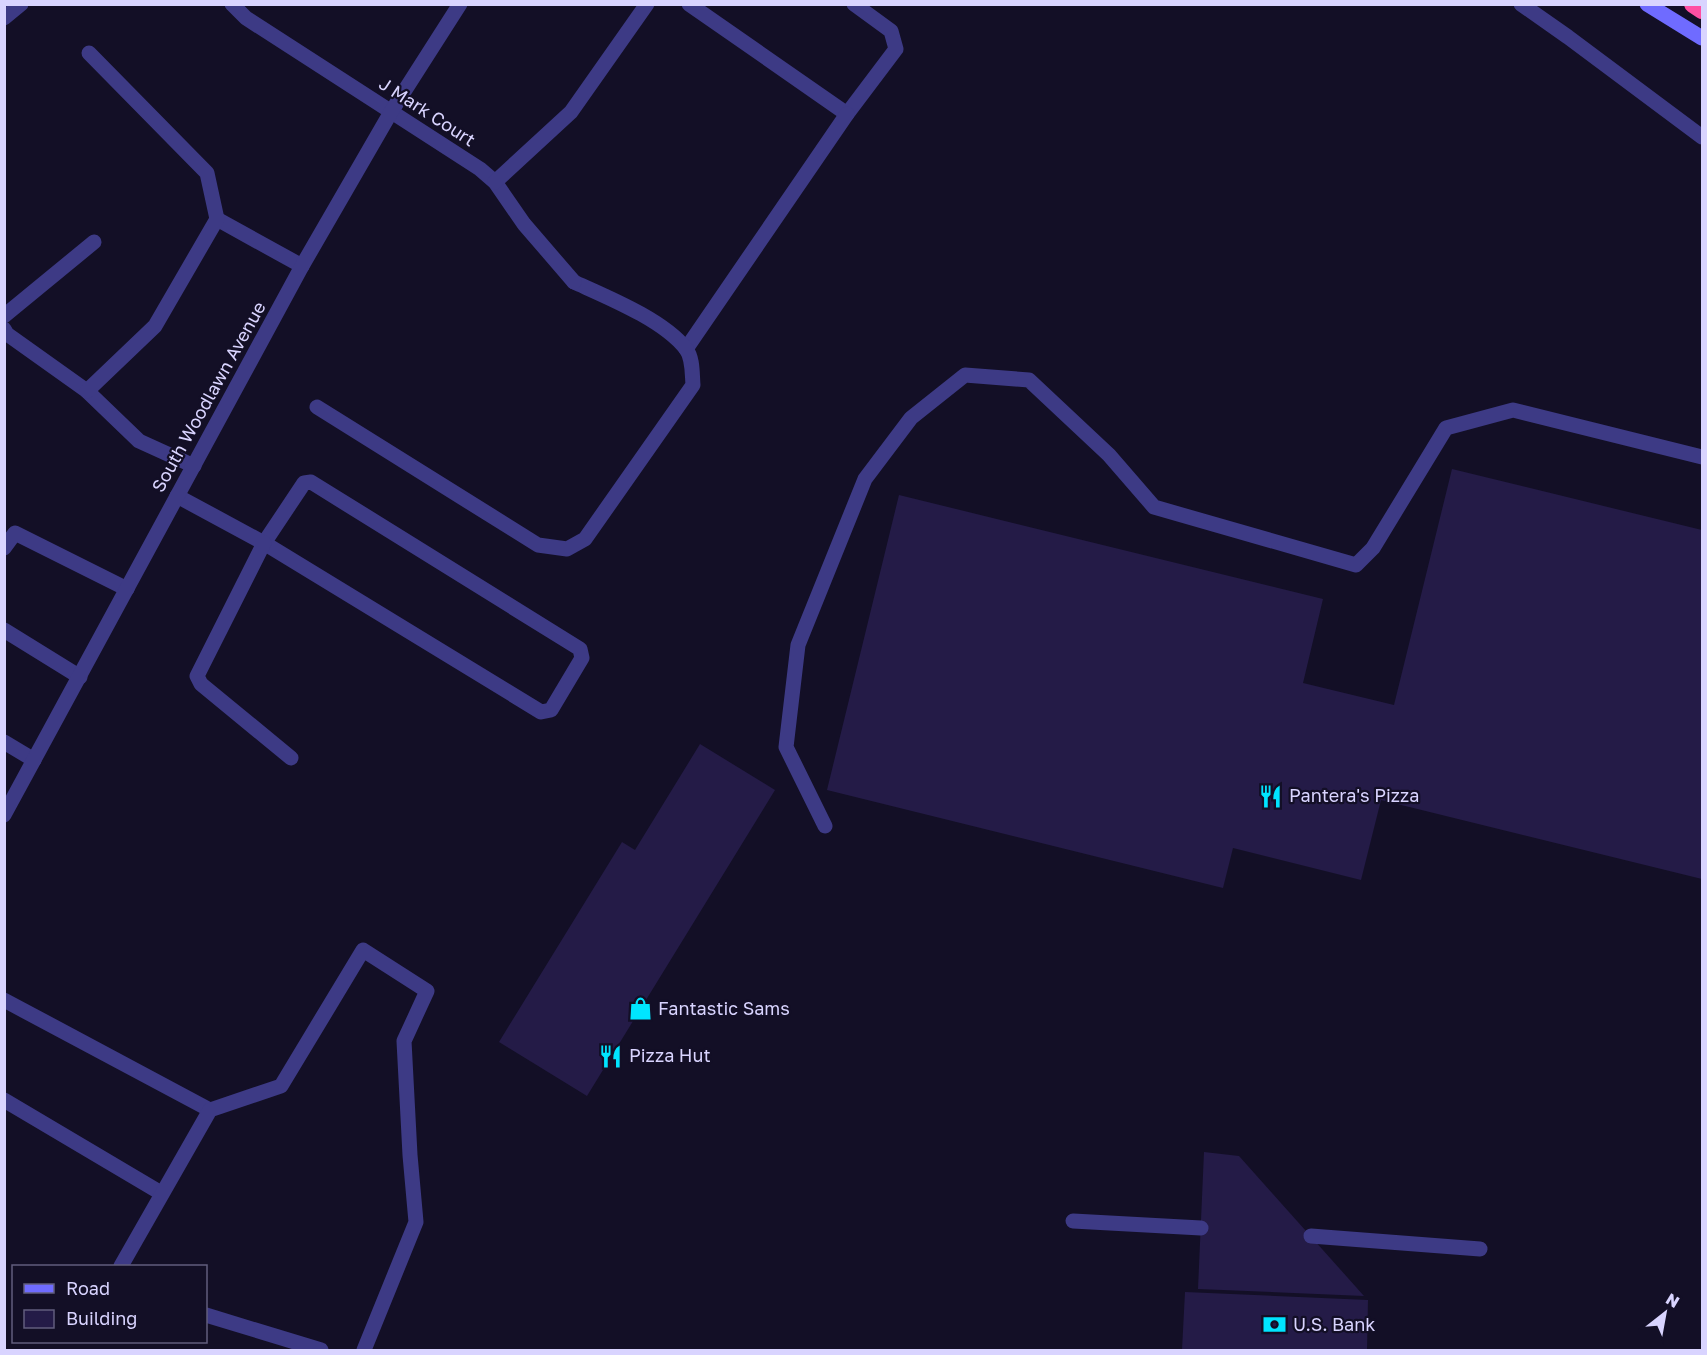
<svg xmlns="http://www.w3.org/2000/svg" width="1707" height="1355" font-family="'Golos Text',sans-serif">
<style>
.building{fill:#241b47}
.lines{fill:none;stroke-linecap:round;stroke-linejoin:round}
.service{stroke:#3d3a85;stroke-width:15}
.minor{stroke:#3d3a85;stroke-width:15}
.tertiary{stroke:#3d3a85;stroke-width:15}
.secondary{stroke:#6f6bff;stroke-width:15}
.motorway{stroke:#ff4fa3;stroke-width:18}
.labels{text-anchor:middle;stroke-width:4.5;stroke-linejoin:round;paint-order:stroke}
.street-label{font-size:18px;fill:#d9d4ff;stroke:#130f26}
.poi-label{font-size:18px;fill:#d9d4ff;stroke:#130f26;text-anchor:start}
</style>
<rect width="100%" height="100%" fill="#130f26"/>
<!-- building -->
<g class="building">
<polygon points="1452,469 1702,530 1702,879 1381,800 1361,880 1233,848 1223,888 827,790 899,495 1323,599 1303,683 1394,705"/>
<polygon points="700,744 775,790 587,1096 499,1042 622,842 635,850"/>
<polygon points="1204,1152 1239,1156 1364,1296 1198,1289"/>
<polygon points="1185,1292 1368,1300 1367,1350 1182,1350"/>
</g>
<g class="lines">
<!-- service -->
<g class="service">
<polyline points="689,4 847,114 896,49 891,31 854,4"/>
<polyline points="217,219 302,266"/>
<polyline points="4,316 94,242"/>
<polyline points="4,329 7,334 87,391 139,441 194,466"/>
<polyline points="686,349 847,114"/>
<polyline points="87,391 155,326 217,219 207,173 89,53"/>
<path d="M317 407 538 545 567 549 585 539 693 385C692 373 693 358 686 349 664 320 607 297 574 282"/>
<polygon points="311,482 580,649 582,658 551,710 541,712 264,543 304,483"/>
<polyline points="177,496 264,543 197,676 201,684 291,758"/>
<polyline points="4,548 15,533 127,589"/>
<polyline points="4,630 80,677"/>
<polyline points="4,742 34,760"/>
<polyline points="825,826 786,747 798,645 865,479 911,418 965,375 1029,380 1109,455 1154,507 1356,565 1373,548 1446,428 1513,410 1702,457"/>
<polyline points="4,1000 210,1110"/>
<polyline points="4,1100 161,1193"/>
<polyline points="1073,1221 1201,1228"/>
<polyline points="1311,1236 1480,1249"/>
<polyline points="121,1266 210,1110 281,1086 363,950 427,991 404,1041 410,1155 416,1222 364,1350"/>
<polyline points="206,1315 321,1350"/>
</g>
<!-- minor -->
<g class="minor">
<polyline points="232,4 246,18 480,169 495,182 524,224 574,282"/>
<polyline points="1521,4 1568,37 1702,137"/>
<polyline points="4,18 21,4"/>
<polyline points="495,182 571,112 647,4"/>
</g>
<!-- tertiary -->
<polyline class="tertiary" points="4,815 302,266 391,112 460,4"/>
<!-- secondary -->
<polyline class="secondary" points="1647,4 1702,38"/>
<!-- motorway -->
<polyline class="motorway" points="1693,4 1702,10"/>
</g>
<!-- icons -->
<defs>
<symbol id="restaurant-bare" viewBox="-9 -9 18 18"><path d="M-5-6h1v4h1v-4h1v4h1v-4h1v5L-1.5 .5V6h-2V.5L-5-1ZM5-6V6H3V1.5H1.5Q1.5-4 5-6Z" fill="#00e5ff" stroke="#130f26" stroke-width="2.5" paint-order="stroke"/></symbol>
<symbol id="shop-bare" viewBox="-9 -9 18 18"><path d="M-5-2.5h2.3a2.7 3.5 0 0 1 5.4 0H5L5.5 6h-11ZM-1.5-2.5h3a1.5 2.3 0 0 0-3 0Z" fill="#00e5ff" stroke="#130f26" stroke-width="2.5" paint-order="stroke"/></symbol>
<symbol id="bank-bare" viewBox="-9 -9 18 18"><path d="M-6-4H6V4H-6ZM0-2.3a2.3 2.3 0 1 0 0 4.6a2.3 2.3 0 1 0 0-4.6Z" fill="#00e5ff" stroke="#130f26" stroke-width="2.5" paint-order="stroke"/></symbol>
</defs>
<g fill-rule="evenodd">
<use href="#restaurant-bare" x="1254" y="780" width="33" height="33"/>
<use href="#shop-bare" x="624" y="992" width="33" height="33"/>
<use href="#restaurant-bare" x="594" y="1040" width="33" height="33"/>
<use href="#bank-bare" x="1258" y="1308" width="33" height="33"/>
</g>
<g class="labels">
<!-- street labels -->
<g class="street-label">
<text transform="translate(427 112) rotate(33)" y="6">J Mark Court</text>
<text transform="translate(209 397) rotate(-61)" y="6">South Woodlawn Avenue</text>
</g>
<!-- poi labels -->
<g class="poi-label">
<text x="1289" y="802">Pantera's Pizza</text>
<text x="658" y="1015">Fantastic Sams</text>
<text x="629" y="1062">Pizza Hut</text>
<text x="1293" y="1331">U.S. Bank</text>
</g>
</g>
<!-- border -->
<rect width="1707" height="1355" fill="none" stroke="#d9d4ff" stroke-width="12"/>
<!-- legend -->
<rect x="12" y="1265" width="195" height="78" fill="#130f26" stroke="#625e7d" stroke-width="1.5"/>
<rect x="24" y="1284" width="30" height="9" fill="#6f6bff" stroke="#625e7d" stroke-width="1.5"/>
<text x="66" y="1295" font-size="18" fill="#d9d4ff">Road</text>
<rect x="24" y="1310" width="30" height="18" fill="#241b47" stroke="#625e7d" stroke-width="1.5"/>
<text x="66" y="1325" font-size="18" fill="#d9d4ff">Building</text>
<!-- north arrow -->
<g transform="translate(1665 1313) rotate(31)" stroke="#130f26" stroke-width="4.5" paint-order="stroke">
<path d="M0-4.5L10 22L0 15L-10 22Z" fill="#d9d4ff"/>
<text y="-9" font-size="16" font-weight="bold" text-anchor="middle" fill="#d9d4ff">N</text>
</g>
</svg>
